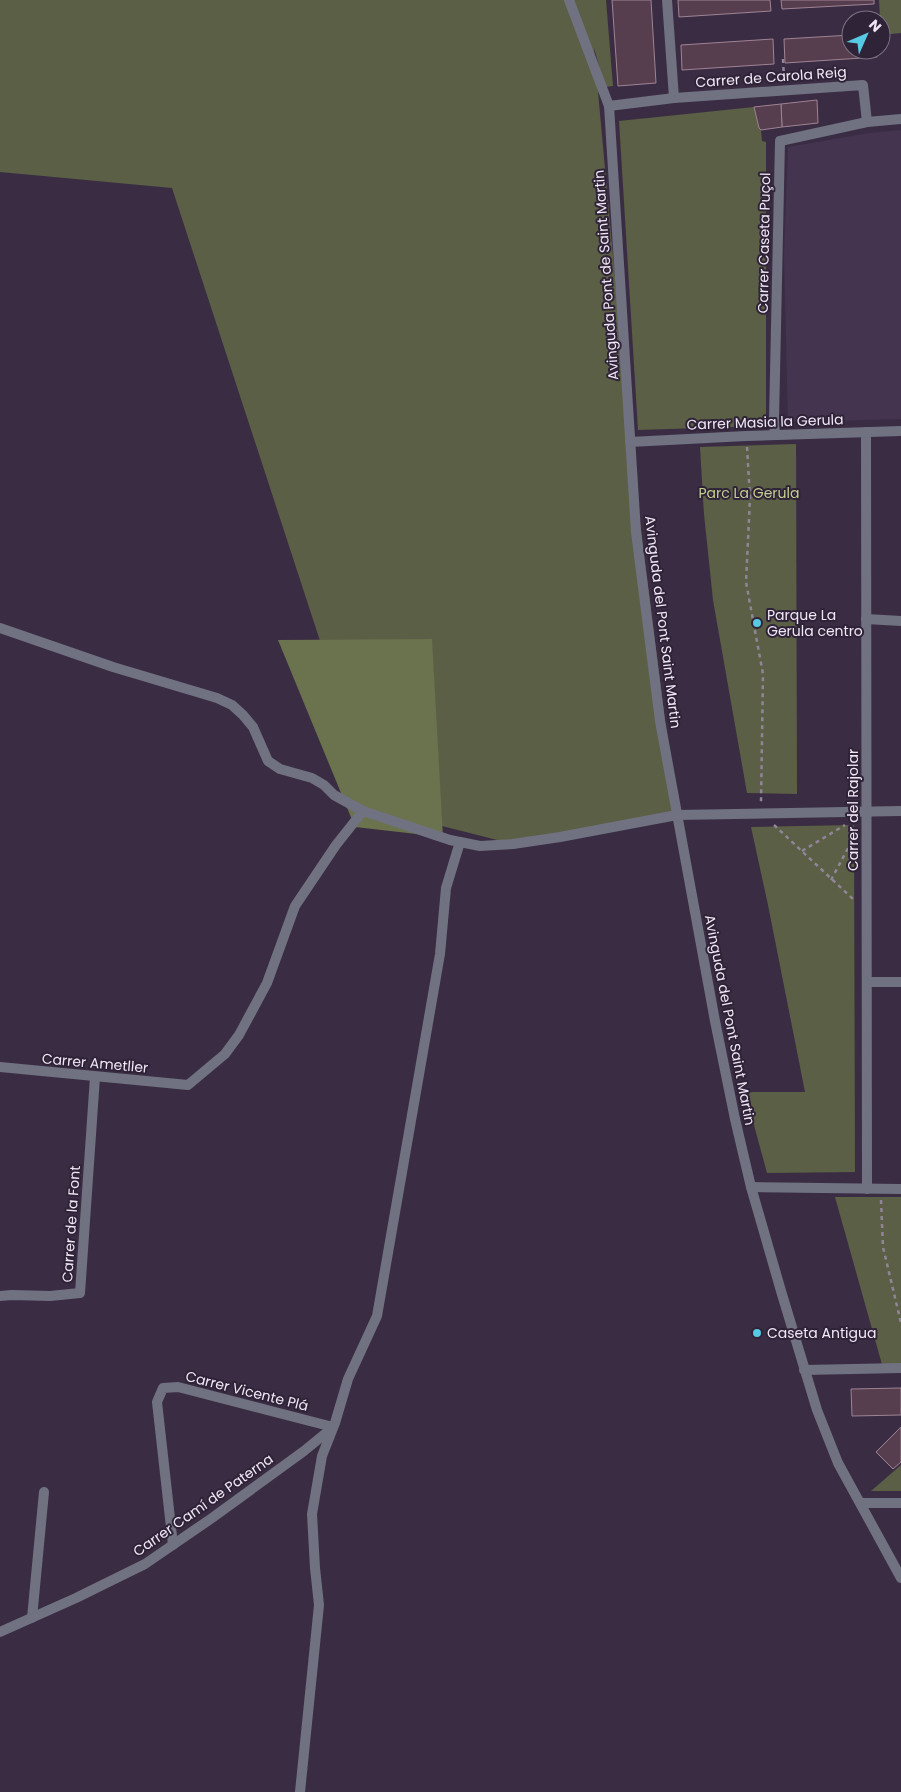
<svg xmlns="http://www.w3.org/2000/svg" width="901" height="1792" font-family="Poppins,sans-serif">
<style>
.built{fill:#453450}
.green{fill:#5b5f45}
.forest{fill:#6b724e}
.building{fill:#573e4e;stroke:#9f8395}
.lines{fill:none;stroke-linecap:round;stroke-linejoin:round}
.path{stroke:#908598;stroke-width:2.5;stroke-dasharray:4 4;stroke-linecap:butt}
.street{stroke:#707281;stroke-width:10}
.poi-dot{fill:#57c9e2;stroke:#2f2338;stroke-width:2}
.labels{text-anchor:middle;stroke-width:4;stroke-linejoin:round;paint-order:stroke}
.street-label{font-size:14px;fill:#f0e7f6;stroke:#2f2338}
.park-label{font-size:14px;fill:#c3ce90;stroke:#2f2338}
.poi-label{font-size:14px;fill:#f0e7f6;stroke:#2f2338;text-anchor:start}
</style>
<rect width="100%" height="100%" fill="#3a2d43"/>
<!-- built -->
<polygon class="built" points="901,130 901,419 788,422 784,257 788,147 869,133"/>
<!-- green -->
<g class="green">
<polygon points="0,0 606,0 613,86 605,87 594,48 630,442 677,815 513,844 375,809 172,188 0,172"/>
<polygon points="879,0 901,0 901,33 881,35"/>
<polygon points="754,107 759,128 761,130 762,141 766,142 766,426 638,430 619,121"/>
<polygon points="796,444 797,794 747,793 713,600 704,514 700,447"/>
<polygon points="854,825 855,1172 767,1173 745,1092 805,1092 768,905 751,827"/>
<polygon points="835,1197 901,1197 901,1368 883,1368"/>
<polygon points="901,1465 901,1491 871,1491"/>
</g>
<!-- forest -->
<polygon class="forest" points="432,639 443,837 355,827 278,640"/>
<!-- building -->
<g class="building">
<polygon points="612,0 651,0 656,83 618,86"/>
<polygon points="678,0 770,0 771,11 679,17"/>
<polygon points="781,0 874,0 874,4 782,9"/>
<polygon points="851,35 851,50 877,50 877,57 785,63 784,39"/>
<polygon points="773,39 774,64 682,70 681,45"/>
<polygon points="817,100 818,123 782,127 781,104"/>
<polygon points="781,104 782,127 761,130 759,128 754,107"/>
<polygon points="901,1388 901,1415 852,1416 851,1389"/>
<polygon points="901,1427 901,1462 893,1469 876,1452"/>
</g>
<g class="lines">
<!-- path -->
<g class="path">
<polyline points="783,59 784,79"/>
<polyline points="747,447 750,498 746,582 763,674 761,803"/>
<polyline points="774,825 854,900"/>
<polyline points="802,851 845,825"/>
<polyline points="831,880 854,837"/>
<polyline points="881,1200 883,1247 901,1323"/>
</g>
<!-- street -->
<g class="street">
<polyline points="569,0 609,106 636,532 660,721 715,1021 735,1119 751,1187 781,1291 817,1410 838,1463 901,1578"/>
<polyline points="667,0 674,98"/>
<polyline points="609,106 674,98 863,85 867,122"/>
<polyline points="866,432 867,1189"/>
<polyline points="775,435 774,420 780,141 867,122 901,119"/>
<polyline points="630,442 746,436 901,431"/>
<polyline points="866,619 901,621"/>
<polyline points="0,628 113,667 217,698 232,705 243,715 253,727 268,761 280,769 312,778 324,785 334,795 363,811 450,840 480,846 513,844 560,837 677,815 901,811"/>
<polyline points="867,982 901,982"/>
<polyline points="0,1067 188,1085 225,1054 239,1035 267,983 295,906 336,845 363,811"/>
<polyline points="751,1187 901,1189"/>
<polyline points="0,1296 12,1295 50,1296 80,1293 95,1077"/>
<polyline points="804,1370 901,1368"/>
<polyline points="861,1503 901,1503"/>
<polyline points="173,1545 157,1402 163,1388 178,1387 333,1427"/>
<polyline points="32,1618 44,1492"/>
<polyline points="0,1632 76,1598 145,1564 212,1518 304,1451 332,1428"/>
<polyline points="300,1792 319,1605 315,1568 312,1514 322,1456 335,1423 348,1379 377,1316 440,954 446,888 460,842"/>
</g>
</g>
<!-- markers -->
<g class="poi-dot">
<circle cx="757" cy="623" r="5"/>
<circle cx="757" cy="1333" r="5"/>
</g>
<g class="labels">
<!-- street labels -->
<g class="street-label">
<text transform="translate(771 77) rotate(-4)" y="5">Carrer de Carola Reig</text>
<text transform="translate(764 243) rotate(-89)" y="5">Carrer Caseta Puçol</text>
<text transform="translate(606 275) rotate(-94)" y="5">Avinguda Pont de Saint Martin</text>
<text transform="translate(765 422) rotate(-2)" y="5">Carrer Masia la Gerula</text>
<text transform="translate(663 622) rotate(83)" y="5">Avinguda del Pont Saint Martin</text>
<text transform="translate(853 810) rotate(-90)" y="5">Carrer del Rajolar</text>
<text transform="translate(730 1020) rotate(79)" y="5">Avinguda del Pont Saint Martin</text>
<text transform="translate(95 1063) rotate(5)" y="5">Carrer Ametller</text>
<text transform="translate(71 1224) rotate(-86)" y="5">Carrer de la Font</text>
<text transform="translate(247 1391) rotate(14)" y="5">Carrer Vicente Plá</text>
<text transform="translate(203 1505) rotate(-35)" y="5">Carrer Camí de Paterna</text>
</g>
<!-- park labels -->
<g class="park-label">
<text x="749" y="498">Parc La Gerula</text>
</g>
<!-- poi labels -->
<g class="poi-label">
<text x="767" y="620">Parque La<tspan x="767" dy="16">Gerula centro</tspan></text>
<text x="767" y="1338">Caseta Antigua</text>
</g>
</g>
<!-- north arrow -->
<g transform="translate(866 35) rotate(45)"><circle r="24" fill="#2f2338" stroke="#7c7184"/>
<path d="M0-4L9 19L0 12L-9 19Z" fill="#57c9e2"/>
<text y="-8" font-size="14" font-weight="bold" text-anchor="middle" fill="#f0e7f6">N</text>
</g>
</svg>
